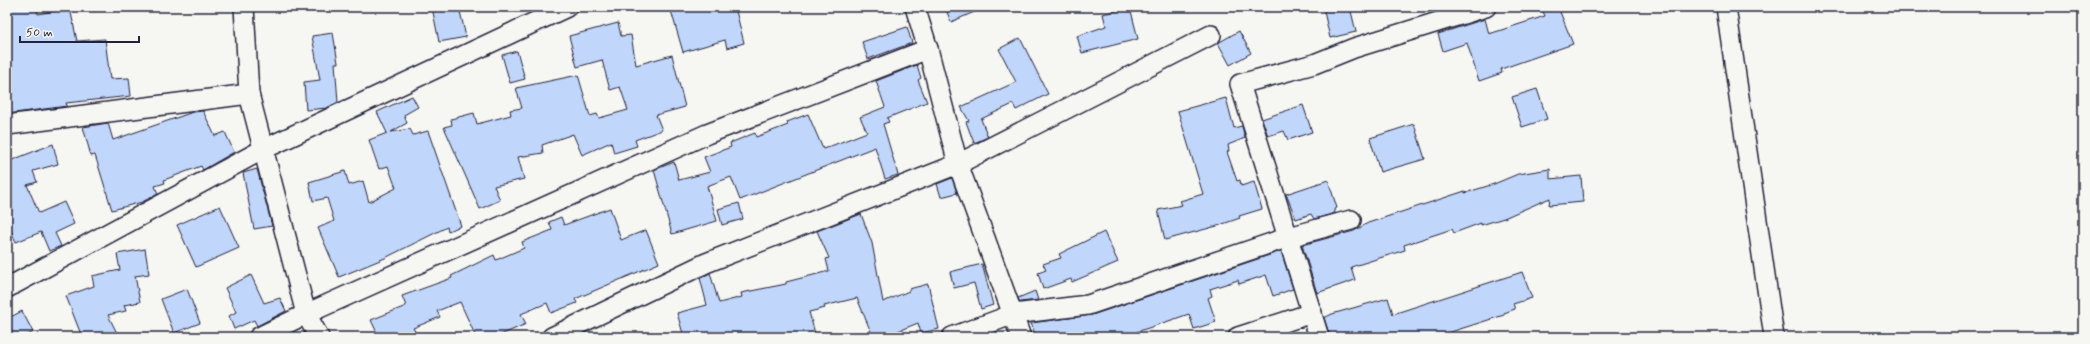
<svg xmlns="http://www.w3.org/2000/svg" width="2090" height="344" font-family="Mynerve,sans-serif">
<style>
.building{fill:#c1d6fb;stroke:#22223b}
.lines{fill:none;stroke-linecap:round;stroke-linejoin:round}
.minor-casing{stroke:#22223b;stroke-width:22}
.minor{stroke:#f6f6f2;stroke-width:19}
</style>
<rect width="100%" height="100%" fill="#f6f6f2"/>
<filter id="ink" filterUnits="userSpaceOnUse"><feTurbulence type="fractalNoise" baseFrequency=".025" numOctaves="2"/><feDisplacementMap in="SourceGraphic" scale="8" xChannelSelector="R" yChannelSelector="G"/><feConvolveMatrix kernelMatrix="1 2 1 2 8 2 1 2 1" color-interpolation-filters="sRGB"/></filter>
<g filter="url(#ink)">
<!-- building -->
<g class="building">
<polygon points="7,7 37,7 38,14 70,8 77,41 105,39 110,79 129,78 131,96 66,103 67,106 7,114"/>
<polygon points="432,7 459,7 466,37 439,42"/>
<polygon points="670,7 735,7 744,43 727,48 725,40 683,52"/>
<polygon points="945,7 986,7 951,22"/>
<polygon points="1130,7 1138,39 1082,53 1077,36 1106,26 1103,14"/>
<polygon points="1323,7 1350,7 1356,32 1330,38"/>
<polygon points="1541,7 1558,7 1573,44 1501,69 1502,73 1479,81 1467,43 1443,51 1438,34 1485,19 1489,34 1545,16"/>
<polygon points="618,23 621,36 631,35 636,65 672,55 685,107 656,115 662,130 635,140 637,146 614,153 611,142 582,155 573,134 542,145 543,153 518,157 524,179 494,186 500,200 480,209 444,127 452,125 451,119 474,113 477,124 511,115 510,110 522,108 516,88 578,75 590,116 597,114 599,118 628,110 620,87 610,90 602,60 577,67 569,36"/>
<polygon points="907,27 912,43 868,59 862,42"/>
<polygon points="1239,31 1251,53 1230,65 1218,43"/>
<polygon points="333,33 338,63 335,63 338,102 327,108 306,110 304,82 320,80 312,36"/>
<polygon points="1020,38 1048,94 1016,110 1013,104 981,119 988,137 974,143 966,122 969,121 961,107 1016,82 999,49"/>
<polygon points="517,51 525,79 510,83 502,55"/>
<polygon points="917,65 921,78 918,80 927,102 887,118 889,122 883,124 898,175 885,179 875,147 740,200 731,177 707,186 717,221 672,234 654,170 674,162 679,180 710,172 704,157 731,147 730,143 755,133 756,137 788,125 787,122 808,114 823,149 867,132 860,117 885,107 876,81"/>
<polygon points="1537,89 1547,119 1522,127 1512,97"/>
<polygon points="412,96 418,107 404,115 407,123 391,132 410,129 413,135 428,131 461,226 448,231 447,227 385,258 339,277 318,228 334,221 327,198 313,201 309,182 345,171 349,185 363,181 369,202 396,188 388,166 379,169 369,140 387,133 377,112"/>
<polygon points="1226,98 1234,128 1242,126 1245,138 1228,145 1229,151 1227,152 1237,181 1240,180 1241,186 1254,182 1262,209 1239,216 1240,218 1217,226 1165,240 1158,210 1182,205 1180,201 1203,194 1178,111"/>
<polygon points="1303,105 1312,132 1288,140 1284,131 1268,136 1262,119"/>
<polygon points="203,111 215,136 225,132 234,152 203,170 201,166 164,180 165,183 155,186 158,194 142,202 112,210 95,155 91,156 83,127 108,123 113,140 193,112"/>
<polygon points="1414,124 1425,159 1380,172 1370,138"/>
<polygon points="53,144 58,164 33,171 37,182 27,185 39,213 64,202 74,224 55,233 61,246 49,251 41,232 16,242 7,222 7,162"/>
<polygon points="257,169 272,226 254,229 243,173"/>
<polygon points="1550,169 1550,179 1581,176 1583,202 1549,205 1550,198 1504,218 1481,225 1481,223 1454,233 1452,229 1404,245 1405,250 1351,267 1355,280 1317,293 1302,245 1354,231 1368,223 1465,191 1465,193 1494,184 1518,174"/>
<polygon points="952,178 957,193 941,197 937,184"/>
<polygon points="1328,180 1337,208 1334,209 1335,213 1314,219 1311,214 1296,219 1286,194"/>
<polygon points="739,203 743,219 722,225 718,209"/>
<polygon points="220,206 239,248 196,267 177,225"/>
<polygon points="610,208 621,240 646,230 659,263 575,299 577,303 551,313 547,303 521,314 526,324 496,337 476,337 460,302 437,311 440,317 413,328 416,333 407,337 379,337 371,320 406,306 402,296 452,278 451,276 494,255 496,260 524,248 522,242 552,230 549,222 561,217 564,225"/>
<polygon points="861,214 872,243 883,302 909,291 909,289 928,284 939,329 921,333 918,323 883,337 873,337 857,298 824,306 825,308 809,312 816,337 684,337 677,313 707,305 700,278 710,273 719,303 742,297 741,293 786,284 786,282 829,271 826,259 829,258 817,231"/>
<polygon points="1104,232 1118,262 1072,282 1071,279 1043,289 1038,273 1046,270 1043,264 1061,258 1059,254"/>
<polygon points="145,249 149,274 135,276 140,302 124,305 126,311 108,315 119,337 82,337 66,296 94,286 92,276 120,270 117,254"/>
<polygon points="1281,251 1293,289 1273,296 1266,275 1239,284 1238,280 1210,289 1212,296 1208,298 1216,322 1194,329 1189,314 1122,337 1036,337 1031,323 1092,315"/>
<polygon points="982,264 993,305 981,309 974,283 954,288 950,272"/>
<polygon points="1522,272 1532,298 1513,304 1515,309 1504,313 1504,315 1435,337 1330,337 1324,318 1332,314 1388,298 1393,314"/>
<polygon points="251,275 264,303 280,298 286,311 257,326 254,320 234,329 229,316 236,312 225,288"/>
<polygon points="187,289 200,323 174,333 161,299"/>
<polygon points="1035,291 1038,300 1020,302 1018,298"/>
<polygon points="22,311 33,332 25,337 7,337 7,319"/>
</g>
<g class="lines">
<defs>
<g id="minor">
<polyline points="244,7 249,94 306,314 319,337"/>
<polyline points="915,7 928,49 958,164 1021,337"/>
<polyline points="1726,7 1774,337"/>
<polyline points="7,125 249,94"/>
<polyline points="7,288 262,150 567,7"/>
<polyline points="259,337 306,314 707,134 928,49"/>
<polyline points="552,337 706,263 958,164 1211,35"/>
<polyline points="952,337 1014,314 1088,305 1289,237 1351,220"/>
<polyline points="1238,337 1312,313"/>
<polyline points="1319,337 1240,84 1314,64 1354,48 1486,7"/>
</g>
</defs>
<!-- minor casing -->
<use href="#minor" class="minor-casing"/>
<!-- minor -->
<use href="#minor" class="minor"/>
</g>
</g>
<!-- margin -->
<rect width="2090" height="344" fill="none" stroke="#f6f6f2" stroke-width="24"/>
<rect x="12" y="12" width="2066" height="320" fill="none" stroke="#22223b" stroke-width="1.5" filter="url(#ink)"/>
<!-- scale -->
<path d="M20 36v6h119v-6" fill="none" stroke="#22223b" stroke-width="2"/>
<text x="26" y="36" font-size="12" fill="#22223b" stroke="#f6f6f2" stroke-width="3" paint-order="stroke">50 m</text>
</svg>
